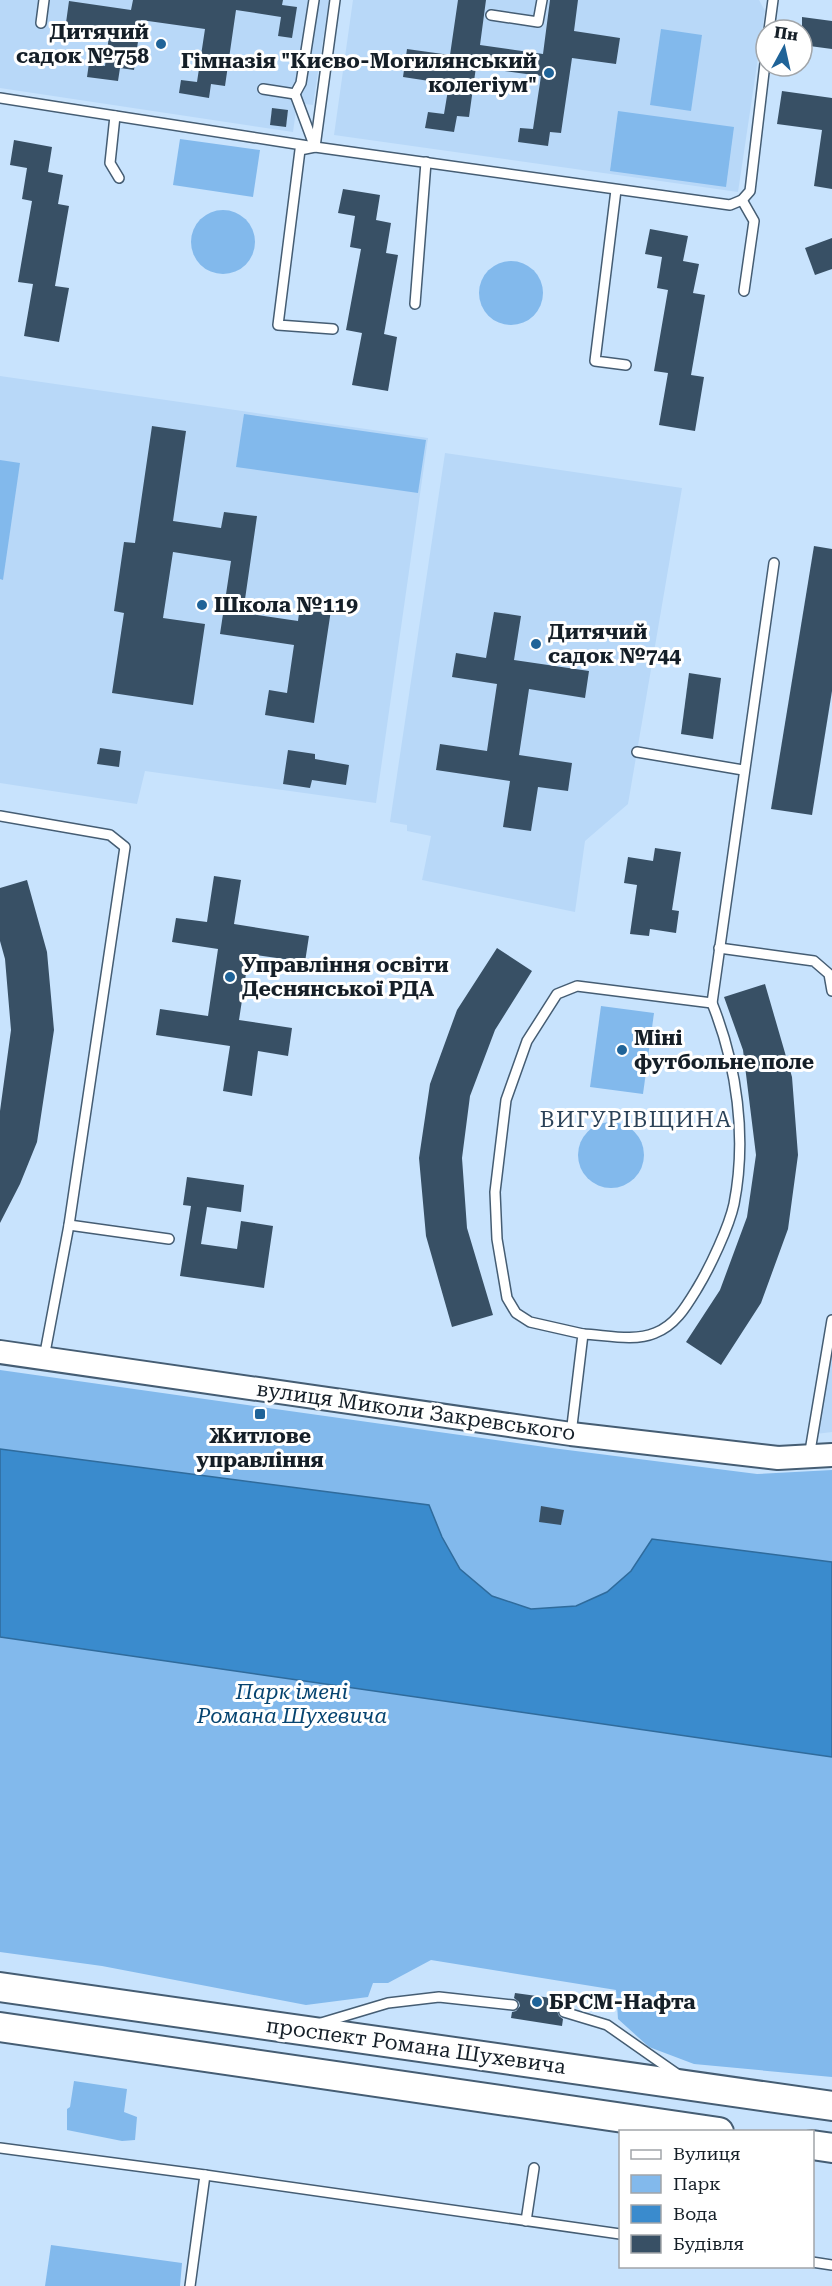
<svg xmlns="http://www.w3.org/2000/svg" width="832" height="2286" font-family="'Roboto Serif',serif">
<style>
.built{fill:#b8d8f8}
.green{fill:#82b9ec}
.water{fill:#3a8bcd;stroke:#2f6b9c;stroke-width:1.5}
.building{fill:#385065}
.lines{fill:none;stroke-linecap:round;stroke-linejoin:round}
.service-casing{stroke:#455d73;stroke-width:12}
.tertiary-casing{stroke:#455d73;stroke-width:26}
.primary-casing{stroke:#455d73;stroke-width:32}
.service{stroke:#fff;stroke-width:9}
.tertiary{stroke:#fff;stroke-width:22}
.primary{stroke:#fff;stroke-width:28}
.poi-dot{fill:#1f6398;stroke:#fff;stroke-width:2}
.labels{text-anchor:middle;stroke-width:6;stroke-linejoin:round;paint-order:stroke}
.poi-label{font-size:21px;font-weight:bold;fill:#151f28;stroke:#fff;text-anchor:start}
.street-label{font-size:21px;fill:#151f28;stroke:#fff}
.park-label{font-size:21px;font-style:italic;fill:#064470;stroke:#fff}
.neighbourhood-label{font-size:22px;letter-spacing:1.5px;fill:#2b4257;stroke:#fff}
</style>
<rect width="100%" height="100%" fill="#c8e3fd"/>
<!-- built -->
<g class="built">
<polygon points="0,0 329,0 313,105 297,103 293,132 0,88"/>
<polygon points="353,0 759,0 765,11 738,192 334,135"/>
<polygon points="0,376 428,438 376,803 145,771 137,804 0,783"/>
<polygon points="445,453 682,488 628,804 585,841 575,912 422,880 431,836 407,831 407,825 390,822"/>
<polygon points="832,1339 832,1432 816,1434"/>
</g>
<!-- green -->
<g class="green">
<polygon points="661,29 702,35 691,111 650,105"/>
<polygon points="618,111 734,127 726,187 610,171"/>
<polygon points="180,139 260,150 253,197 173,185"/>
<circle cx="223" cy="242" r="32"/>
<circle cx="511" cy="293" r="32"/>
<polygon points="244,414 426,440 418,493 236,467"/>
<polygon points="0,460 20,463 3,580 0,579"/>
<polygon points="601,1006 654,1013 643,1094 590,1087"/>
<circle cx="611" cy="1155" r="33"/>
<polygon points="0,1370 552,1448 757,1474 832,1470 832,2077 694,2064 649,2047 618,2019 616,1990 431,1960 388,1983 373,1983 368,1997 306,2005 102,1966 0,1952"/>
<polygon points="74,2081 127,2089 124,2112 137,2117 135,2140 122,2141 67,2130 67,2109 70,2107"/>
<polygon points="51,2245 182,2263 180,2286 45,2286"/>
</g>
<!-- water -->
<polygon class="water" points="0,1449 429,1505 442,1537 460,1569 492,1596 531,1609 576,1606 607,1592 631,1571 652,1539 832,1562 832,1757 0,1637"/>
<!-- building -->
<g class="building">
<polygon points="133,0 283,0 282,5 297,7 292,38 278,36 281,17 236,10 225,86 211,84 209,98 179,93 181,80 197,82 205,29 141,20 134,70 120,68 118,81 87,77 89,63 105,66 109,36 65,30 69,1 131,10"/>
<polygon points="458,0 486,0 480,45 543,54 550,0 578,0 574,31 620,38 616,64 572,58 561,133 550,132 548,146 518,142 520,128 533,129 541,76 476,67 469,117 457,116 454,132 425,128 428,112 444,114 449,84 403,77 407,49 450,55"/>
<polygon points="802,17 832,21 832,49 802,45"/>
<polygon points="782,91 832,98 832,189 814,186 822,130 777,124"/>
<polygon points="272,108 288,110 286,127 270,125"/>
<polygon points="14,140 52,147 48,172 63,175 58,204 69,206 55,286 69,288 59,342 24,336 33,284 18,282 32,201 22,199 27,168 10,165"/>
<polygon points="343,189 380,195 376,220 391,223 386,253 398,255 384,334 397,337 388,391 352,385 362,333 346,330 361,249 350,247 355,216 338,213"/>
<polygon points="650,229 688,236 683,261 699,264 693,293 705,295 691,375 704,377 695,431 659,425 668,373 654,371 668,290 657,288 662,257 645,254"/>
<polygon points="832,238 832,269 815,275 805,248"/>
<polygon points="152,426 186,431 173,521 221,528 224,512 257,516 243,613 298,621 300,606 331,610 314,723 265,715 269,690 287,693 294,645 220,634 231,561 173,552 163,618 205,624 193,705 112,693 124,613 114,611 124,542 135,543"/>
<polygon points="814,546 832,549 832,691 812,815 771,809"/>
<polygon points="494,612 521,616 514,660 589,671 585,698 529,689 519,755 572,763 568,791 538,787 531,831 503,827 510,781 436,770 440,744 487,751 497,684 452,677 456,653 486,658"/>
<polygon points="689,673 721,678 713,739 681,734"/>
<polygon points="100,748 121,751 119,767 97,764"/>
<polygon points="288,750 315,754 315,759 349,765 346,785 312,780 310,788 283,784"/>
<polygon points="655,848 681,852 672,910 679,911 676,933 650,929 649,936 630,934 637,885 624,883 628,857 653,861"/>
<polygon points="214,876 241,880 234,924 309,936 305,962 249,954 239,1020 292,1028 288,1056 258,1051 252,1096 223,1091 230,1046 156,1035 160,1009 208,1016 218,949 172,942 176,918 207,922"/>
<polygon points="27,880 47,952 54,1030 37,1142 20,1184 0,1223 0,1111 11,1030 5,959 0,941 0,888"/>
<polygon points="497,948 532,971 495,1030 470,1096 462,1158 467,1228 493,1315 452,1327 426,1236 419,1158 430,1084 457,1010"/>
<polygon points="765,984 792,1077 798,1155 788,1229 761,1303 721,1365 686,1342 720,1290 747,1217 756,1155 743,1050 724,997"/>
<polygon points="187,1177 244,1185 241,1212 207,1207 201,1244 237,1249 241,1221 273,1226 264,1288 180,1276 191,1206 183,1205"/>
<polygon points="541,1506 564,1510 561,1525 539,1522"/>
<polygon points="515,1993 566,2000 565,2005 560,2007 557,2011 559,2016 563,2019 562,2026 511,2018 512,2012 516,2011 520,2006 519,2002 514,1998"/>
</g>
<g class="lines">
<defs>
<g id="service">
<polyline points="491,15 538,22 542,0"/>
<polyline points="41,23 44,0"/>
<polyline points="769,30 773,0"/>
<polyline points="263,89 295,94 301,83 314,0"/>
<polyline points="295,94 314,145"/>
<polyline points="0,98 315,147 730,205 742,200 750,191 766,55"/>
<polyline points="115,116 110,163 119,178"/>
<polyline points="616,190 595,361 626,365"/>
<polyline points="742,200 754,221 744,291"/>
<polyline points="415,304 426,162"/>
<polyline points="333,329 278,325 300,150 315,147 335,0"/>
<polyline points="637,752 743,770"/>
<polyline points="0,816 110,835 125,847 69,1225 44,1358"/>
<polyline points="719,948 814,961 829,974 832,991"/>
<polyline points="69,1225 169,1239"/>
<path d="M583 1334C606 1335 634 1342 655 1333 676 1325 687 1305 698 1287 710 1267 729 1227 734 1204 747 1138 737 1065 712 1003"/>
<polyline points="571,1434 583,1334 530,1322 516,1313 507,1298 497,1239 495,1192 506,1100 527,1041 557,994 577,986 712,1003 774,563"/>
<polyline points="809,1457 832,1320"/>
<polyline points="564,2012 607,2025 677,2074"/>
<polyline points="321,2023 388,2003 439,1997 513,2005"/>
<polyline points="0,2148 205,2175 620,2234"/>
<polyline points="526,2221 534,2168"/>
<polyline points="812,2262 832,2265"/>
<polyline points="190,2286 205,2175"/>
</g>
<polyline id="tertiary" points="0,1352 571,1434 778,1458 832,1455"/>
<g id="primary">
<polyline points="0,1987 832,2106"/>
<polyline points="0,2027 719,2132"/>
<polyline points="812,2145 832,2148"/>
</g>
</defs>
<!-- service casing -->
<use href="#service" class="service-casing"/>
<!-- tertiary casing -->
<use href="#tertiary" class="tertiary-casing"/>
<!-- primary casing -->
<use href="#primary" class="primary-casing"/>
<!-- service -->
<use href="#service" class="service"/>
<!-- tertiary -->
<use href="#tertiary" class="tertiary"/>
<!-- primary -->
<use href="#primary" class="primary"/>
</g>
<!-- markers -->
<g class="poi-dot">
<circle cx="161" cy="44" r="6"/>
<circle cx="549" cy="73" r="6"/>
<circle cx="202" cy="605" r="6"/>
<circle cx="536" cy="644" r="6"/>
<circle cx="230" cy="977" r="6"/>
<circle cx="622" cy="1050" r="6"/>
<rect x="254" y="1408" width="12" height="12" rx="3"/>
<circle cx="537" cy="2002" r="6"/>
</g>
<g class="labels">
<!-- poi labels -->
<g class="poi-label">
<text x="149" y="39" text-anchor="end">Дитячий<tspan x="149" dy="24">садок №758</tspan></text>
<text x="537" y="68" text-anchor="end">Гімназія "Києво-Могилянський<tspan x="537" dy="24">колегіум"</tspan></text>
<text x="214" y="612">Школа №119</text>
<text x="548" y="639">Дитячий<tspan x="548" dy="24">садок №744</tspan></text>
<text x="242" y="972">Управління освіти<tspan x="242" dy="24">Деснянської РДА</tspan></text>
<text x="634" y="1045">Міні<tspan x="634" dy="24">футбольне поле</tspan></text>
<text x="260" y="1443" text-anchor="middle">Житлове<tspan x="260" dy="24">управління</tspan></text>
<text x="549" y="2009">БРСМ-Нафта</text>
</g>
<!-- street labels -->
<g class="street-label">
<text transform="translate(416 1411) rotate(8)" y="7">вулиця Миколи Закревського</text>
<text transform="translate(416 2046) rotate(8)" y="7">проспект Романа Шухевича</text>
</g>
<!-- park labels -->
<g class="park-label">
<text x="292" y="1699">Парк імені<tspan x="292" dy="24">Романа Шухевича</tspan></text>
</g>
<!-- neighbourhood labels -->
<g class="neighbourhood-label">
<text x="636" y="1127">ВИГУРІВЩИНА</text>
</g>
</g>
<!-- legend -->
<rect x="619" y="2130" width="195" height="138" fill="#ffffff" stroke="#a1a5a9" stroke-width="1.5"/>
<rect x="631" y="2150" width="30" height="9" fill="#ffffff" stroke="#a1a5a9" stroke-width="1.5"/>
<text x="673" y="2160" font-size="18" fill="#151f28">Вулиця</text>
<rect x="631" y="2175" width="30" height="18" fill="#82b9ec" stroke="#a1a5a9" stroke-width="1.5"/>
<text x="673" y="2190" font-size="18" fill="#151f28">Парк</text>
<rect x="631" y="2205" width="30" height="18" fill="#3a8bcd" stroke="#a1a5a9" stroke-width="1.5"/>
<text x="673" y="2220" font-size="18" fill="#151f28">Вода</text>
<rect x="631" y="2235" width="30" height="18" fill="#385065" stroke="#a1a5a9" stroke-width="1.5"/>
<text x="673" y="2250" font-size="18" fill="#151f28">Будівля</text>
<!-- north arrow -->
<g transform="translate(784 48) rotate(8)"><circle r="28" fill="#ffffff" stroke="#a1a5a9" stroke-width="1.5"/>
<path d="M0-4.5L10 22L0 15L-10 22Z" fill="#1f6398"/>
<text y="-9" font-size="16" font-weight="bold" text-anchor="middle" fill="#151f28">Пн</text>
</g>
</svg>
